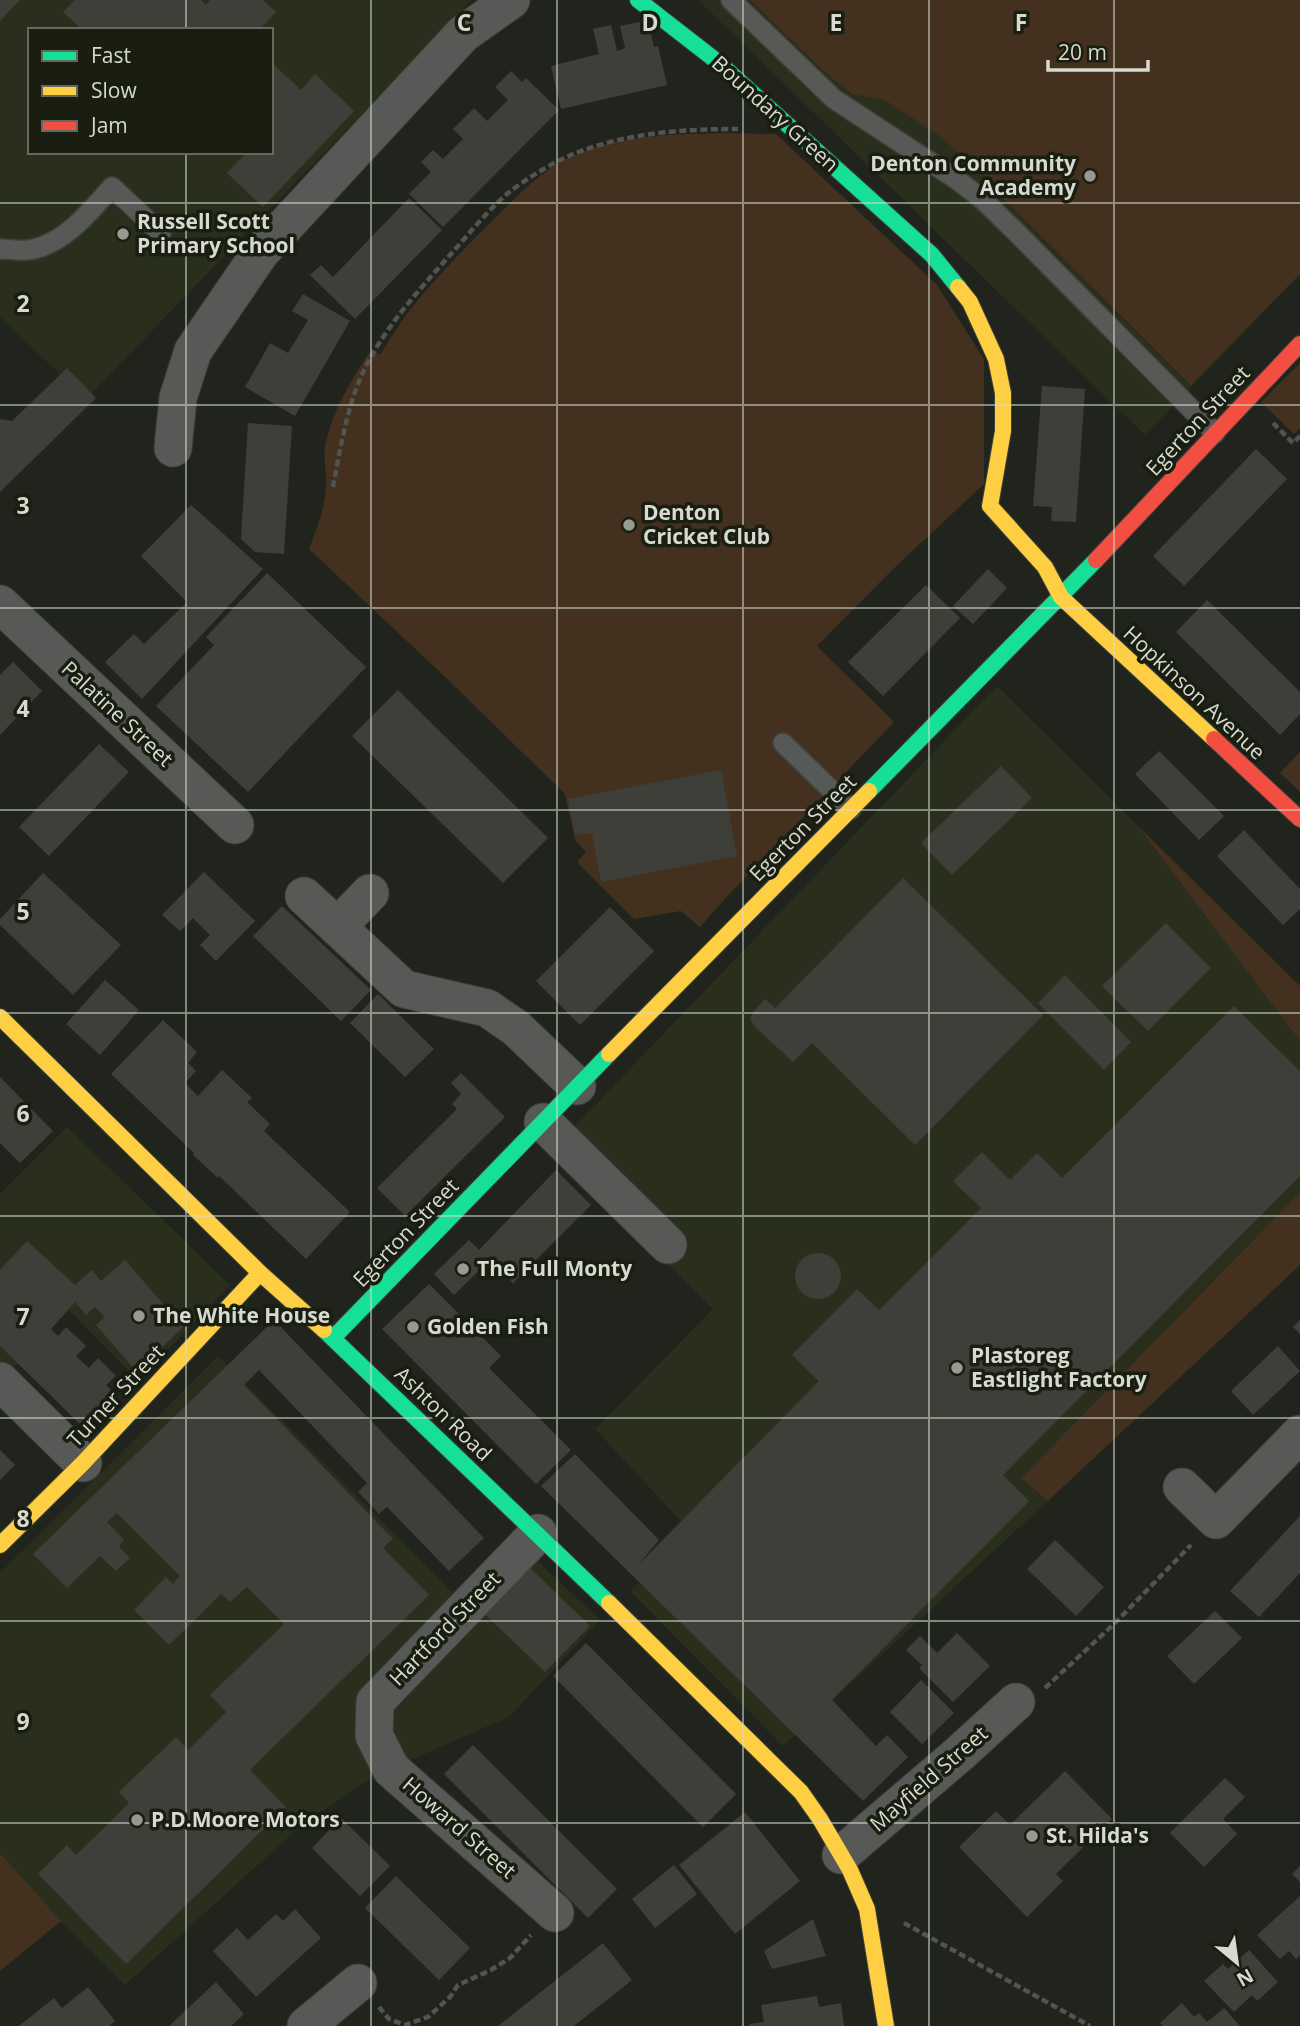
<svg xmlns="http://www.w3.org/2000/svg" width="1300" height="2026" font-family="'Open Sans',sans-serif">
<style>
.built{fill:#292f1c;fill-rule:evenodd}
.green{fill:#44301f}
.building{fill:#3f3f39}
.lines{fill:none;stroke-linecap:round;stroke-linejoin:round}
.lane-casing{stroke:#3e403a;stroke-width:22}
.street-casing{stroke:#3e403a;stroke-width:39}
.fast-casing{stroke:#3e403a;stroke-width:18}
.slow-casing{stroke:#3e403a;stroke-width:18}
.jam-casing{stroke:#3e403a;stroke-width:18}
.path{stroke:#515451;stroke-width:4.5;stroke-dasharray:7 3.5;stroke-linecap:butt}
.lane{stroke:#575956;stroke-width:19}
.street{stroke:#575956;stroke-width:37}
.fast{stroke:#16e098;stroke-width:16}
.slow{stroke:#ffcf43;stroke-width:16}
.jam{stroke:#f24e42;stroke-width:16}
.grid{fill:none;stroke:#d6dad0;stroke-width:2;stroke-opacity:0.55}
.poi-dot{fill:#979a91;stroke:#191e10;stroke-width:2.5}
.labels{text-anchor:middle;stroke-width:7;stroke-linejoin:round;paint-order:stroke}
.street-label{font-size:21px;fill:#d6dad0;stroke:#191e10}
.poi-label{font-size:21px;font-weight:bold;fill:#d6dad0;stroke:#191e10;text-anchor:start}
.grid-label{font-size:23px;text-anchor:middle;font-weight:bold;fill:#d6dad0;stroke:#191e10;stroke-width:7;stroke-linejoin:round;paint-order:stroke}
</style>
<rect width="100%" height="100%" fill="#21241c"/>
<!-- built -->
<g class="built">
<path d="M0 0H472L86 399 0 317ZM30 30H271V152H30Z"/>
<polygon points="698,0 1300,0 1300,274 1145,435"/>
<polygon points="997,686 1137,825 1300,1041 1300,1192 1021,1478 1048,1501 783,1746 630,1591 692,1533 595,1429 713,1309 553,1149"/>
<polygon points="67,1127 230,1285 138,1381 69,1310 6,1375 0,1369 0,1194"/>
<polygon points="218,1356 453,1593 510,1535 600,1620 509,1717 376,1775 302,1825 125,1985 60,1921 0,1853 0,1573"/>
</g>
<!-- green -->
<g class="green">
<polygon points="750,0 1300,0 1300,274 1191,385 943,138 885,100 852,94 828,75"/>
<path d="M725 133 776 134 937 285 984 359V484L892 570 817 646 894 722 722 902 700 927 681 911 634 919 577 862 586 852 575 840 565 794 443 675 309 549C317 527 325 510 326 486 327 474 323 460 325 448 330 415 353 376 372 349L380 355C388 342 397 328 406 315 433 280 466 247 497 216 521 192 545 167 577 154 622 135 676 134 725 133Z"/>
<polygon points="1300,363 1300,428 1294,434 1261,402"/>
<polygon points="1300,752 1300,792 1280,773"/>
<polygon points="1137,825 1300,986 1300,1041"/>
<polygon points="1300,1192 1300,1265 1048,1501 1021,1478"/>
<polygon points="0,1853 61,1921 0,1971"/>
</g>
<!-- building -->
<g class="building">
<polygon points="0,0 20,0 0,21"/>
<polygon points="75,0 201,0 206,5 210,0 263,0 276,12 259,30 82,30 63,12"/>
<polygon points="648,20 654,47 658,46 667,85 561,109 551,66 599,54 593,29 611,25 617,51 625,48 620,26"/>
<polygon points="271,62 301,90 315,74 354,111 263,207 227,173 247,152 271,152"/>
<polygon points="511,71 522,82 526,78 559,110 443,227 409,194 431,172 421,162 433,150 443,159 463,139 453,129 474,108 487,121 508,100 495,87"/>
<polygon points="409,198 442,230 355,319 310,275 321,265 333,277"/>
<polygon points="303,294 350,321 295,416 245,387 270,343 288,353 308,320 292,311"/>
<polygon points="67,368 96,398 0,492 0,419 12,421"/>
<polygon points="1042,386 1085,389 1076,522 1051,521 1052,507 1033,506"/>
<polygon points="248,423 292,426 284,554 255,552 241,539"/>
<polygon points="1256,449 1287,479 1184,586 1153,556"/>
<polygon points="191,505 263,569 142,699 105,662 134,634 144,644 187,602 141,556"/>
<polygon points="988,569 1007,588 973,624 953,606"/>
<polygon points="267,573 366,667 248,792 156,706 214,645 206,637"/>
<polygon points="926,585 960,618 883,696 848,662"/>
<polygon points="1207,600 1300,692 1300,714 1280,735 1176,632"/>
<polygon points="13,662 42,691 0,735 0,675"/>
<polygon points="398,690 548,838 503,883 352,736"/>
<polygon points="99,744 129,772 49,856 19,827"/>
<polygon points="1159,751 1224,816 1199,840 1135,774"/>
<polygon points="1001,766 1032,798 952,875 921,843"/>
<polygon points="721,770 737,856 601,882 592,833 575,835 568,799"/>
<polygon points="1244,830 1300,889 1300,909 1283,925 1217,856"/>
<polygon points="204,872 255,921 216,961 200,945 210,935 193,918 180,931 162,915"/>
<polygon points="43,873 121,945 73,995 0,925 0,919"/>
<polygon points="903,878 1043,1015 915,1145 812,1043 793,1062 756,1028 750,1019 754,1011 765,999 775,1008"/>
<polygon points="282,906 371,990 341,1021 253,936"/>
<polygon points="610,907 654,951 580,1025 536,981"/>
<polygon points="1166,923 1211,968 1148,1031 1102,986"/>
<polygon points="1065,975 1131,1042 1104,1070 1038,1003"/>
<polygon points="105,980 139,1010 100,1055 66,1024"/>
<polygon points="378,994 434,1049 405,1077 350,1023"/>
<polygon points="1234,1006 1300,1071 1300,1176 1003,1475 1029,1501 832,1700 876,1746 887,1735 908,1757 863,1801 541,1486 575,1454 659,1540 638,1565 819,1381 792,1355 857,1289 879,1310 981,1208 953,1181 982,1152 1010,1180 1037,1153 1062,1178"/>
<polygon points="163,1020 197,1052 188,1063 196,1071 185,1083 198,1096 222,1070 252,1098 247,1102 270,1124 264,1131 350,1212 306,1259 219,1176 218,1178 205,1166 193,1155 194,1153 111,1074"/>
<polygon points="461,1073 505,1117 405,1216 377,1188 457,1109 452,1104 461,1094 451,1083"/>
<polygon points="0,1077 53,1131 20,1163 0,1143"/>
<polygon points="556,1170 591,1205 513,1283 490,1260 454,1295 434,1274 469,1240 479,1250"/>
<polygon points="27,1241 75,1285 92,1270 101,1281 125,1260 183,1327 137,1372 96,1325 105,1317 95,1307 86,1315 75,1302 51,1329 58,1336 66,1327 86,1346 76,1356 89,1368 98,1358 116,1376 106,1385 113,1392 81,1425 0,1346 0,1270"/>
<circle cx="818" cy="1276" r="23"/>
<polygon points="429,1284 501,1356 489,1368 571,1450 536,1484 382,1329"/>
<polygon points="274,1320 484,1538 449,1571 387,1507 379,1514 358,1492 367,1483 259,1370 244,1385 393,1539 383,1548 429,1595 250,1770 286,1807 126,1964 38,1874 67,1845 76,1855 129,1803 119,1792 176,1737 188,1750 226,1712 210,1695 284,1624 247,1587 230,1602 221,1594 169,1645 134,1610 166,1577 173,1584 180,1576 117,1513 107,1522 124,1540 119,1547 130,1558 116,1571 100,1556 67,1588 33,1554"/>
<polygon points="1300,1320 1300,1334 1293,1327"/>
<polygon points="1278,1346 1300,1371 1253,1415 1231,1391"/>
<polygon points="0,1450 15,1465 0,1480"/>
<polygon points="1300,1516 1300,1573 1259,1617 1230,1591"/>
<polygon points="1055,1540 1104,1587 1076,1616 1027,1569"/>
<polygon points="529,1567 590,1626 545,1672 484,1613"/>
<polygon points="1215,1611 1242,1638 1194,1684 1167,1656"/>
<polygon points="957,1633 990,1666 953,1702 919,1668 922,1665 906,1650 920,1636 937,1653"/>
<polygon points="586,1643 736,1794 703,1827 553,1676"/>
<polygon points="921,1680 954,1713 922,1744 890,1712"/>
<polygon points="473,1745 617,1889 588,1918 444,1774"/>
<polygon points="1065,1771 1112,1819 1056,1874 1063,1881 1027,1917 959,1847 996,1811 1010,1825"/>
<polygon points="1225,1778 1245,1797 1223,1819 1237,1834 1204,1867 1170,1833"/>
<polygon points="745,1812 800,1881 735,1934 679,1865"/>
<polygon points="341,1818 390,1866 360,1896 312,1848"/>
<polygon points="674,1865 697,1894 655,1928 632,1899"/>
<polygon points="1300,1866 1300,1882 1292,1874"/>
<polygon points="396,1876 470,1948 439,1980 365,1908"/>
<polygon points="1300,1896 1300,1955 1296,1959 1289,1951 1280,1959 1257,1935"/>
<polygon points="295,1909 321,1938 256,1997 213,1951 237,1928 248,1940 276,1914 283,1921"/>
<polygon points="813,1919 826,1956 772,1969 764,1951"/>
<polygon points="603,1943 632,1980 574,2026 498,2026"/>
<polygon points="1249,1950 1278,1982 1257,2001 1252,1995 1234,2012 1204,1981 1223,1964 1228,1969"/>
<polygon points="216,1982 244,2014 231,2026 169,2026"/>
<polygon points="88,1987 115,2021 109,2026 19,2026 54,1998 62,2008"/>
<polygon points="817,1996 819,2007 841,2003 844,2026 750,2026 749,2024 764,2022 761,2005"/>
<polygon points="1182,2003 1194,2017 1199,2013 1207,2022 1224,2008 1240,2026 1163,2026 1160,2023"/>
</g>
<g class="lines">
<defs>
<g id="lane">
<polyline points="731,0 834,99 956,179 982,199 1015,231 1215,433"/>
<path d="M0 249C11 249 24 252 34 249 67 241 90 211 112 187L161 233"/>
<polyline points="783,743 851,809"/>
</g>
<g id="street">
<polyline points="173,448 178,398 193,351 260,253 463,34 511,0"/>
<polyline points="0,604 235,825"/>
<polyline points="304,896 404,989 487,1008 516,1028 577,1086"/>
<polyline points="337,927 370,893"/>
<polyline points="543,1122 668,1245"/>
<polyline points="0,1381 83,1463"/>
<polyline points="1182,1487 1216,1520 1300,1434"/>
<polyline points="538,1533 375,1702 374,1735 391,1769 555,1913"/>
<polyline points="841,1855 959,1754 1016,1702"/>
<polyline points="306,2026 358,1983"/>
</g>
<g id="fast">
<polyline points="638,0 719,63 932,255 958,287"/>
<polyline points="869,791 1096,560"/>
<polyline points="324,1330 609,1603"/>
<polyline points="333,1338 609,1054"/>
</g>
<g id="slow">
<polyline points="958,287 970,302 996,359 1003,393 1003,431 990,506 1045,567 1061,597 1214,739"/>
<polyline points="0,1017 260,1273 324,1330"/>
<polyline points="609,1054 869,791"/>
<polyline points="0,1545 83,1463 260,1273"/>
<polyline points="609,1603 801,1792 820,1819 850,1870 867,1909 886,2026"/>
</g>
<g id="jam">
<polyline points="1096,560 1300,344"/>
<polyline points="1214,739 1300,819"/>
</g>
</defs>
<!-- lane casing -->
<use href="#lane" class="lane-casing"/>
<!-- street casing -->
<use href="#street" class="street-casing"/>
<!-- fast casing -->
<use href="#fast" class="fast-casing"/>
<!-- slow casing -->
<use href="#slow" class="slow-casing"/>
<!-- jam casing -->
<use href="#jam" class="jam-casing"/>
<!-- path -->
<g class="path">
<polyline points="1273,423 1293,443 1300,436"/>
<path d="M333 487C339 455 346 414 358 384 378 334 415 295 450 255 468 235 487 211 508 193 526 179 550 164 571 155 624 133 682 129 738 129"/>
<polyline points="1045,1688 1114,1624 1191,1545"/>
<polyline points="904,1923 1090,2026"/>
<polyline points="379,2007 389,2019 405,2025 428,2017 450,1997 458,1985 491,1970 510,1958 531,1935"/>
</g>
<!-- lane -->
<use href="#lane" class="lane"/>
<!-- street -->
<use href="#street" class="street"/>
<!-- fast -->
<use href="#fast" class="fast"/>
<!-- slow -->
<use href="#slow" class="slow"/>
<!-- jam -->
<use href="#jam" class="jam"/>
</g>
<!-- grid -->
<path class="grid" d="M186 0V30M371 0V2026M557 0V2026M743 0V2026M929 0V2026M1114 0V2026M186 152V2026M0 203H1300M0 405H1300M0 608H1300M0 810H1300M0 1013H1300M0 1216H1300M0 1418H1300M0 1621H1300M0 1823H1300"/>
<!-- markers -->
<g class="poi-dot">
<circle cx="1090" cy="176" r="7"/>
<circle cx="123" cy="234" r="7"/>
<circle cx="629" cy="525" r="7"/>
<circle cx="463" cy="1269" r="7"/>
<circle cx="139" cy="1316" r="7"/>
<circle cx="413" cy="1327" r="7"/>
<circle cx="957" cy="1368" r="7"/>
<circle cx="137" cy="1820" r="7"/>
<circle cx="1032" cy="1836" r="7"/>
</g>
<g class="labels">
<!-- street labels -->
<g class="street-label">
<text transform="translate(775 114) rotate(42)" y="7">Boundary Green</text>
<text transform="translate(1198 421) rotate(-47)" y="7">Egerton Street</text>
<text transform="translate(1194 693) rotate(43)" y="7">Hopkinson Avenue</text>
<text transform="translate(117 714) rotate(43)" y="7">Palatine Street</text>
<text transform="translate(803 828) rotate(-45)" y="7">Egerton Street</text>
<text transform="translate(406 1233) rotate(-46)" y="7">Egerton Street</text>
<text transform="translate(116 1396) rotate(-47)" y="7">Turner Street</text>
<text transform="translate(443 1414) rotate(44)" y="7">Ashton Road</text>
<text transform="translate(445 1629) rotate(-46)" y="7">Hartford Street</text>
<text transform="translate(929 1779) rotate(-41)" y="7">Mayfield Street</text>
<text transform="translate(459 1828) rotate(41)" y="7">Howard Street</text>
</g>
<!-- poi labels -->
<g class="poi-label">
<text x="1076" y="171" text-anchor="end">Denton Community<tspan x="1076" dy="24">Academy</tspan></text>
<text x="137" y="229">Russell Scott<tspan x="137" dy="24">Primary School</tspan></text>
<text x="643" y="520">Denton<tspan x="643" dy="24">Cricket Club</tspan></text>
<text x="477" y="1276">The Full Monty</text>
<text x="153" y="1323">The White House</text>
<text x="427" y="1334">Golden Fish</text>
<text x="971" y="1363">Plastoreg<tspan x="971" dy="24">Eastlight Factory</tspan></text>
<text x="151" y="1827">P.D.Moore Motors</text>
<text x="1046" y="1843">St. Hilda's</text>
</g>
</g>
<g class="grid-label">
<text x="464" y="31">C</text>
<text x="650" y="31">D</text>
<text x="836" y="31">E</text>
<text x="1021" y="31">F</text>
<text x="23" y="312">2</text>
<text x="23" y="514">3</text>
<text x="23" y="717">4</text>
<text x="23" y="920">5</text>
<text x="23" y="1122">6</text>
<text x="23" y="1325">7</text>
<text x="23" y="1527">8</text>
<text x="23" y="1730">9</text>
</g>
<!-- legend -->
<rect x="28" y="28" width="245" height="126" fill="#191e10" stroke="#65695d" stroke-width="2"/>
<rect x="42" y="51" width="35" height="10" fill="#16e098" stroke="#65695d" stroke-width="2"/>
<text x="91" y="63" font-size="21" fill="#d6dad0">Fast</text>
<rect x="42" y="86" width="35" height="10" fill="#ffcf43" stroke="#65695d" stroke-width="2"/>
<text x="91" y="98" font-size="21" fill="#d6dad0">Slow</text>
<rect x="42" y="121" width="35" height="10" fill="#f24e42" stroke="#65695d" stroke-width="2"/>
<text x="91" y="133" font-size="21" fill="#d6dad0">Jam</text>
<!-- north arrow -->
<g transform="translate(1237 1963) rotate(151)" stroke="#191e10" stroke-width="5" paint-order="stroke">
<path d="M0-5L12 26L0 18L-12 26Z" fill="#d6dad0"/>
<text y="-10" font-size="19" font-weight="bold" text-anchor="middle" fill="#d6dad0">N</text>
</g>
<!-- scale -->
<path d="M1048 60v10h100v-10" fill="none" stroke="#d6dad0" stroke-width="3.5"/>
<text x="1058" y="60" font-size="21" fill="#d6dad0" stroke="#191e10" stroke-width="5" paint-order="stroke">20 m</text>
</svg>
